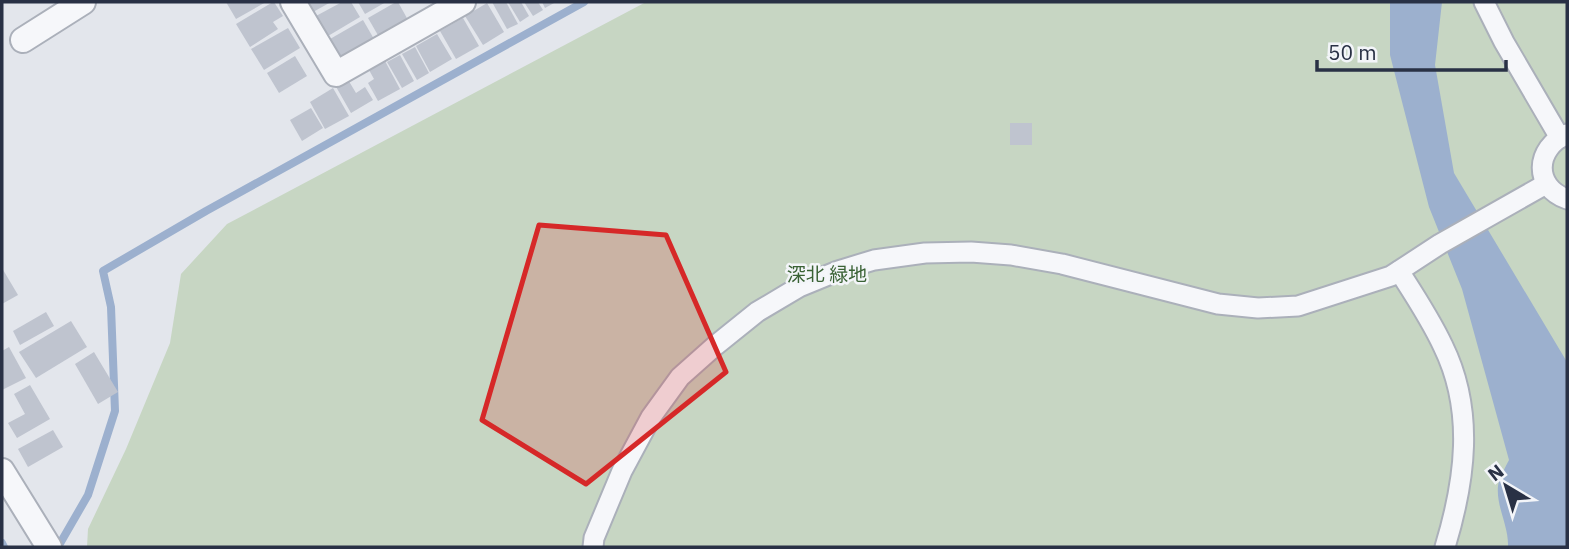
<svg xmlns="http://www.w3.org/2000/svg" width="1569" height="549" font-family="'IBM Plex Sans','Noto Sans JP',sans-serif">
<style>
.green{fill:#c7d6c3}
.water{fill:#9cb0ce}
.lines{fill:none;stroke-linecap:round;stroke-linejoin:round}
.stream{stroke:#9cb0ce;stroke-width:8}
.building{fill:#bfc4cf}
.pedestrian-casing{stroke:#abb0ba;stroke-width:23}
.minor-casing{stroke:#abb0ba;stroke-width:28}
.pedestrian{stroke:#f6f7fa;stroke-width:19}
.minor{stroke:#f6f7fa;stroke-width:24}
.marked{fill:#d62828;fill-opacity:0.2;stroke:#d62828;stroke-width:5;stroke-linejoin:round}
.labels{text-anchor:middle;stroke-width:5;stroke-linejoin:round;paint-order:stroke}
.park-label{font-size:19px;fill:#3a6235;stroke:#f3f5f9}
</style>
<rect width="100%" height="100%" fill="#e3e6ec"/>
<!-- green -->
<polygon class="green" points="646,2 1567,2 1567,547 87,547 88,529 126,449 170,343 181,274 227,224"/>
<!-- water -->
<path class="water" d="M1390 2H1442L1435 65 1454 173 1567 362V547H1508C1509 526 1496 507 1498 486 1499 478 1505 468 1509 460L1462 289 1429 207 1390 55Z"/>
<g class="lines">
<!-- stream -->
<g class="stream">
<polyline points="2,543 4,547"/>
<polyline points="58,547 88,495 115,411 111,307 103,271 206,211 584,2"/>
</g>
</g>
<!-- building -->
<g class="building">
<polygon points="226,2 266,2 236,19"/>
<polygon points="273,2 274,2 283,16 273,22 278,29 250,47 236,24"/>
<polygon points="306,2 331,2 313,12"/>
<polygon points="342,2 351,2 360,17 328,36 316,16"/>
<polygon points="358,2 386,2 365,14"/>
<polygon points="396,2 398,2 408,20 379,37 368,18"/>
<polygon points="492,2 506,2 518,24 507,29"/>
<polygon points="508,2 521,2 529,16 520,22"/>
<polygon points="524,2 538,2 543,10 533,16"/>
<polygon points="542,2 556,2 545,8"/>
<polygon points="487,3 504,32 483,45 465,16"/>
<polygon points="463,18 479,46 456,59 440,31"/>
<polygon points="363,20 374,39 341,57 330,39"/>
<polygon points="288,28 300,48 264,70 251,49"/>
<polygon points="437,34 452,59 430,72 416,46"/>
<polygon points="415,47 429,73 417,80 402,54"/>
<polygon points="400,55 414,81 402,88 387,62"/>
<polygon points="295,56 307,76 279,93 267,73"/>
<polygon points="385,61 400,89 378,101 368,83 374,79 369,70"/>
<polygon points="347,78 356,93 365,87 373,100 351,113 335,85"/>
<polygon points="333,88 349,116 325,129 310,102"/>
<polygon points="311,108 323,128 302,141 290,120"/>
<rect x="1010" y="123" width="22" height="22"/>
<polygon points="2,268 18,295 2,304"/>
<polygon points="46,312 54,326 20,345 13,331"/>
<polygon points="71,321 87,347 36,378 19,352"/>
<polygon points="9,347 26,378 2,390 2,351"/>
<polygon points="94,352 118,392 98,404 75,364"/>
<polygon points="30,385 50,419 17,438 8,423 25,414 14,394"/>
<polygon points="53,430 63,447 28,467 18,449"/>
</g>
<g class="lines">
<defs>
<g id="pedestrian">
<polyline points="1484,2 1504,42 1560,138"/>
<path d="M1567 134C1535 148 1533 187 1567 199"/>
<path d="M1399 271C1415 296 1431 320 1443 346 1475 411 1465 481 1445 547"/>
<polyline points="593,547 594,538 622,471 651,417 680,377 716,345 757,312 799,287 838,271 874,260 925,253 971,252 1011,255 1062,264 1218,304 1258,308 1298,306 1391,276 1440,244 1546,184"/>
</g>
<g id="minor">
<polyline points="293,2 336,74 463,2"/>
<polyline points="23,40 83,2"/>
<polyline points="2,471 49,547"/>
</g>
</defs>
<!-- pedestrian casing -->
<use href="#pedestrian" class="pedestrian-casing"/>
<!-- minor casing -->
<use href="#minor" class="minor-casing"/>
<!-- pedestrian -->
<use href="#pedestrian" class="pedestrian"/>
<!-- minor -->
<use href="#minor" class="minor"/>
</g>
<!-- marked area -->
<path class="marked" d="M539 225 666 235 726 372 586 484 482 420Z"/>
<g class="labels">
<!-- park labels -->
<g class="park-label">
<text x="827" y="281">深北 緑地</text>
</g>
</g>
<!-- border -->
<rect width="1569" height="549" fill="none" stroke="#293145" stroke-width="7"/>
<!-- north arrow -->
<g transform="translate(1506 486) rotate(322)" stroke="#f3f5f9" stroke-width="5" paint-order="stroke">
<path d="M0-5L12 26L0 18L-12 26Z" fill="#293145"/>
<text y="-10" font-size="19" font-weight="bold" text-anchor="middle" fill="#293145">N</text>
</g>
<!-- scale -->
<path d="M1317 60v10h189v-10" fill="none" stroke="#293145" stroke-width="3.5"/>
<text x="1328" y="60" font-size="21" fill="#293145" stroke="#f3f5f9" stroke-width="5" paint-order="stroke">50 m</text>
</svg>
